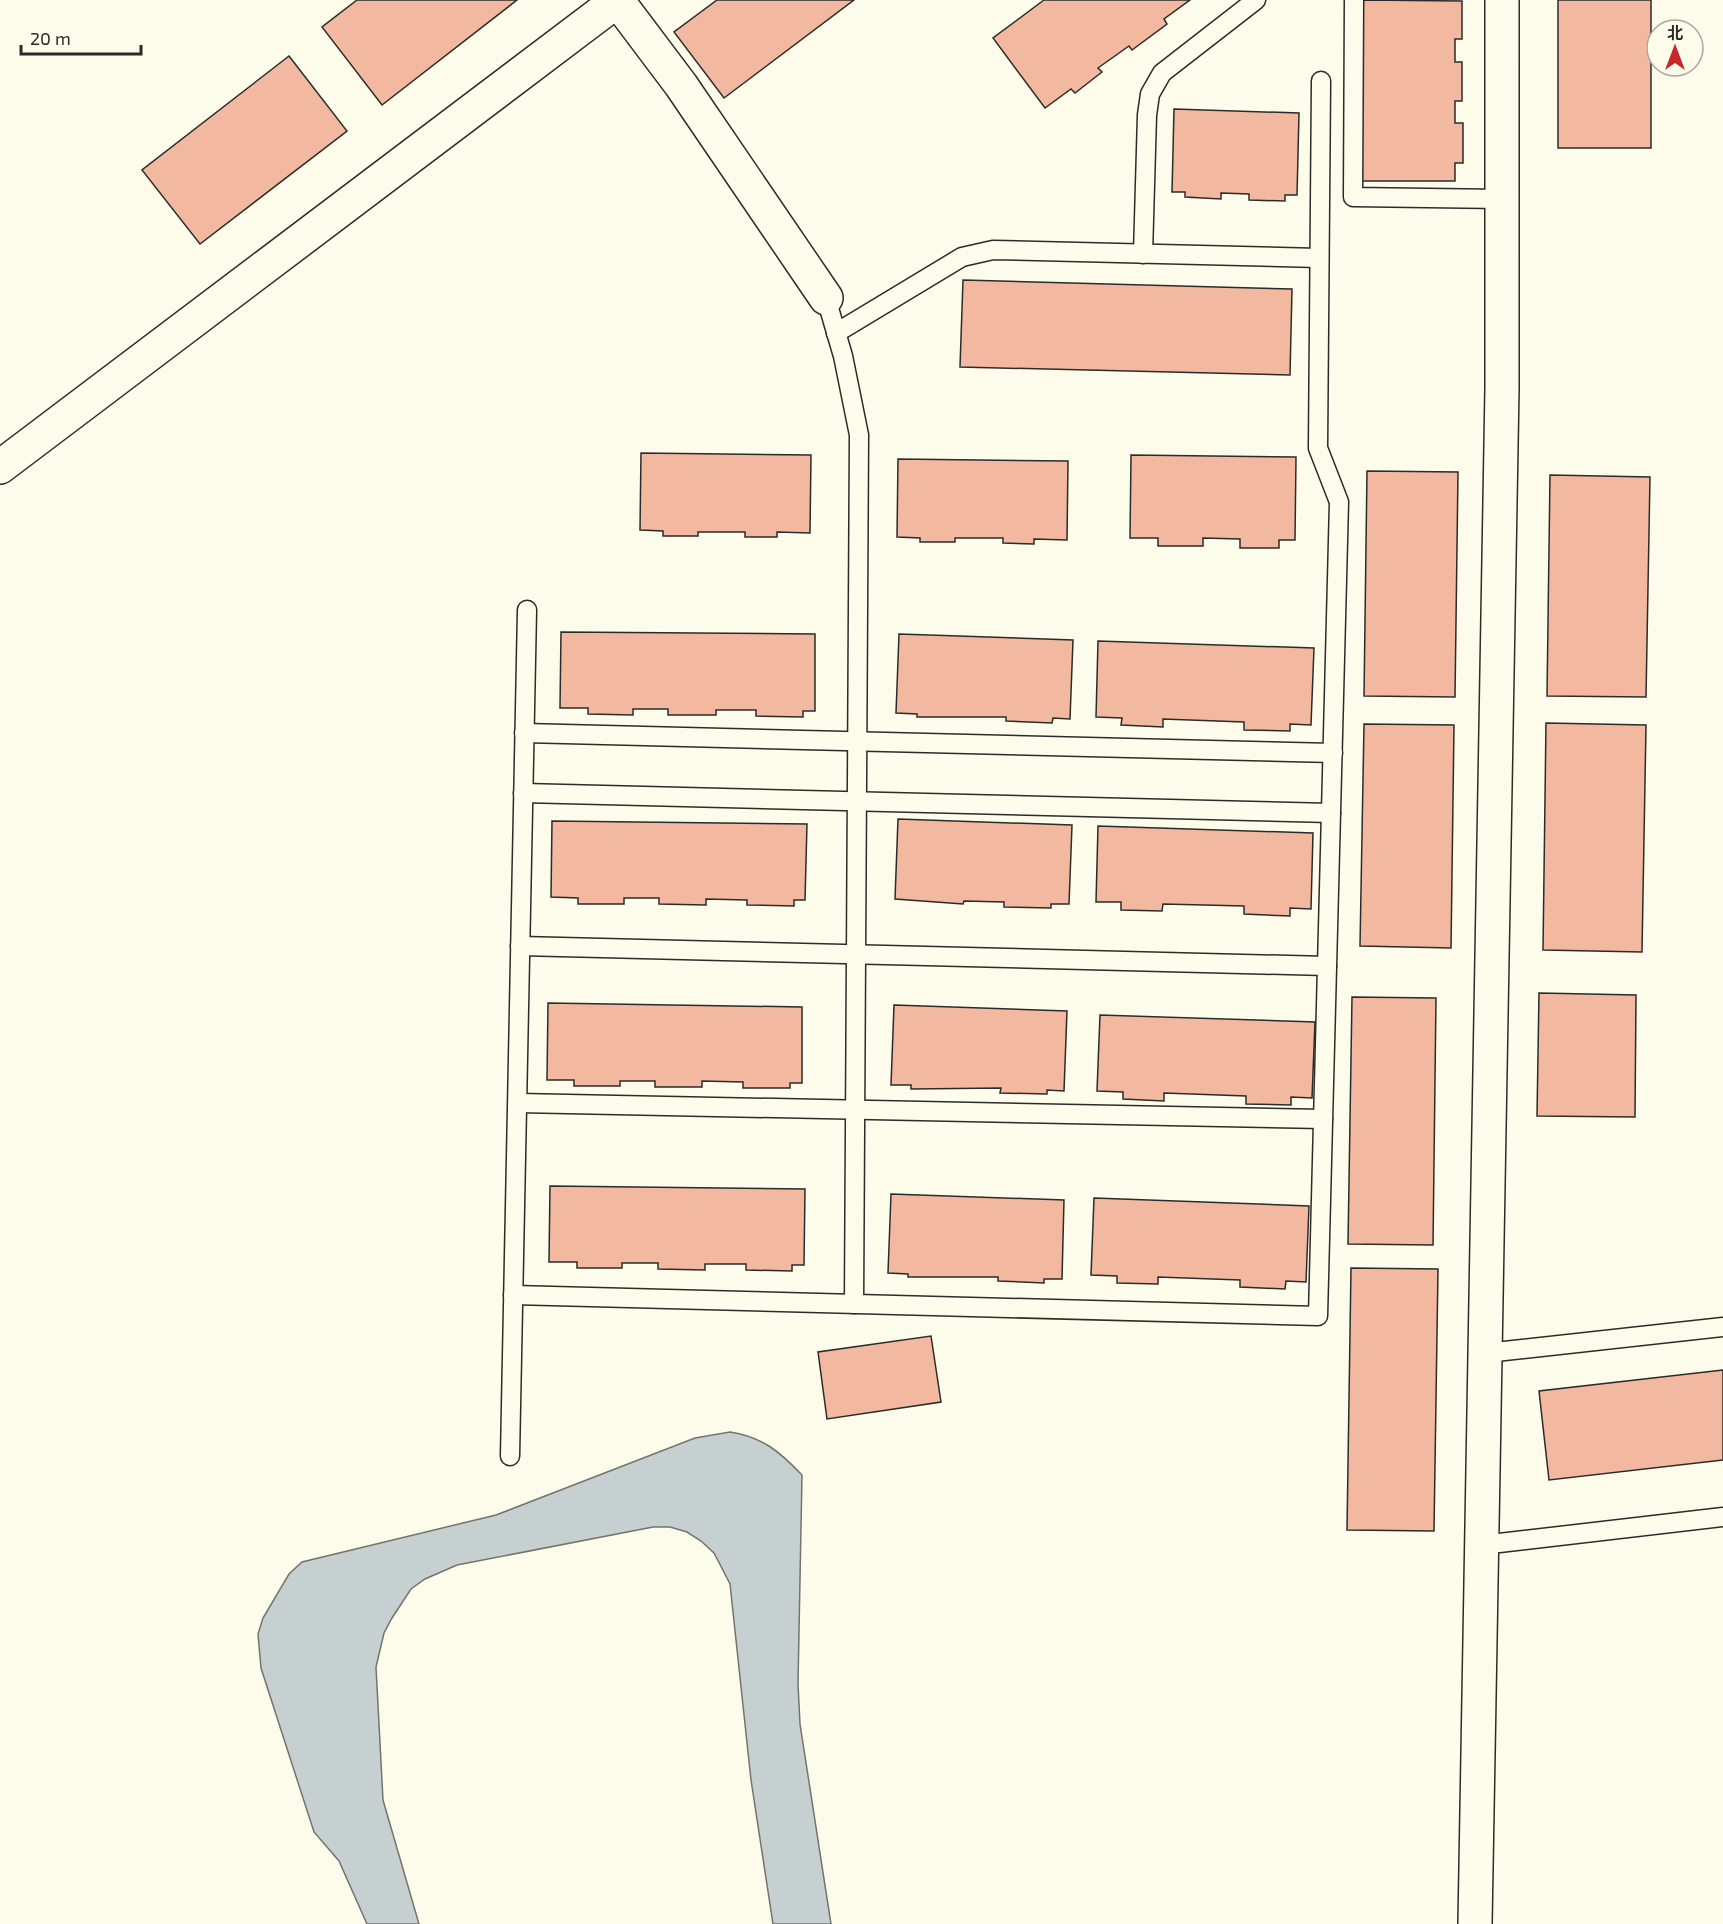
<svg xmlns="http://www.w3.org/2000/svg" width="1723" height="1924" font-family="'Exo 2','Noto Sans SC',sans-serif">
<style>
.water{fill:#c7d0d0;stroke:#74746e;stroke-width:1.5}
.building{fill:#f2b8a0;stroke:#2b2b2b;stroke-width:1.5}
.lines{fill:none;stroke-linecap:round;stroke-linejoin:round}
.service-casing{stroke:#2b2b2b;stroke-width:21}
.minor-casing{stroke:#2b2b2b;stroke-width:36}
.tertiary-casing{stroke:#2b2b2b;stroke-width:36}
.service{stroke:#fdfbea;stroke-width:18}
.minor{stroke:#fdfbea;stroke-width:33}
.tertiary{stroke:#fdfbea;stroke-width:33}
</style>
<rect width="100%" height="100%" fill="#fdfbea"/>
<!-- water -->
<path class="water" d="M730 1432C763 1437 780 1452 802 1475L798 1684 800 1724 831 1924H773L751 1780 730 1584 714 1553 701 1541 687 1532 670 1527H653L457 1565 425 1579 411 1589 392 1618 384 1633 376 1667 383 1800 419 1924H367L339 1861 314 1832 261 1668 258 1634 263 1618 289 1574 302 1562 496 1515 695 1438Z"/>
<!-- building -->
<g class="building">
<polygon points="357,0 517,0 382,105 322,27"/>
<polygon points="717,0 854,0 724,98 674,32"/>
<polygon points="1044,0 1190,0 1164,19 1167,24 1132,50 1129,46 1098,68 1102,72 1075,93 1071,89 1045,108 993,38"/>
<polygon points="1362,0 1462,1 1462,39 1455,39 1455,62 1462,62 1462,101 1455,101 1455,123 1463,123 1463,163 1455,163 1455,181 1362,181"/>
<rect x="1558" y="0" width="93" height="148"/>
<polygon points="289,56 347,131 200,244 142,170"/>
<polygon points="1174,109 1299,113 1297,195 1285,195 1285,201 1249,200 1249,194 1221,193 1221,199 1185,197 1185,192 1172,192"/>
<polygon points="963,280 1292,289 1290,375 960,367"/>
<polygon points="641,453 811,455 810,533 777,532 777,537 745,537 745,532 698,532 698,536 663,536 663,531 640,530"/>
<polygon points="1131,455 1296,457 1295,540 1279,540 1279,548 1240,548 1240,539 1203,538 1203,546 1158,546 1158,538 1130,538"/>
<polygon points="898,459 1068,461 1067,540 1034,539 1034,544 1003,543 1003,538 955,538 955,542 920,542 920,538 897,537"/>
<polygon points="1367,471 1458,472 1455,697 1364,696"/>
<polygon points="1550,475 1650,477 1646,697 1547,696"/>
<polygon points="561,632 815,634 815,711 803,711 803,717 756,716 756,710 716,710 716,715 668,715 668,709 633,709 633,715 588,714 588,708 560,708"/>
<polygon points="899,634 1073,640 1070,719 1053,718 1052,723 1006,721 1006,717 917,717 917,714 896,713"/>
<polygon points="1098,641 1314,648 1311,725 1290,724 1290,731 1244,730 1244,722 1163,719 1163,727 1121,725 1122,718 1096,717"/>
<polygon points="1546,723 1646,725 1642,952 1543,950"/>
<polygon points="1364,724 1454,725 1451,948 1360,946"/>
<polygon points="898,819 1072,825 1069,904 1051,904 1051,908 1004,907 1004,902 964,901 963,904 895,899"/>
<polygon points="552,821 807,824 805,900 794,900 794,906 747,905 747,900 706,899 706,905 659,904 659,898 624,898 624,904 578,904 578,898 551,897"/>
<polygon points="1098,826 1313,833 1311,909 1290,908 1290,916 1244,914 1244,906 1163,904 1162,911 1121,910 1121,902 1096,902"/>
<polygon points="1539,993 1636,995 1635,1117 1537,1116"/>
<polygon points="1352,997 1436,998 1433,1245 1348,1244"/>
<polygon points="548,1003 802,1007 802,1083 790,1083 790,1088 743,1088 743,1082 702,1081 702,1087 655,1087 655,1081 620,1081 620,1086 574,1086 574,1080 547,1080"/>
<polygon points="894,1005 1067,1011 1064,1091 1047,1090 1047,1094 1000,1093 1001,1088 911,1089 911,1085 891,1085"/>
<polygon points="1100,1015 1315,1022 1312,1098 1291,1097 1291,1105 1246,1104 1246,1096 1164,1093 1164,1101 1123,1099 1123,1092 1097,1091"/>
<polygon points="550,1186 805,1189 804,1265 792,1265 792,1271 746,1270 746,1264 705,1264 705,1270 658,1269 658,1263 622,1263 622,1268 577,1268 577,1262 549,1262"/>
<polygon points="891,1194 1064,1200 1062,1279 1044,1279 1044,1283 998,1281 998,1277 908,1277 908,1274 888,1273"/>
<polygon points="1094,1198 1309,1206 1306,1282 1286,1281 1285,1289 1240,1287 1240,1280 1158,1277 1158,1284 1117,1283 1117,1276 1091,1275"/>
<polygon points="1351,1268 1438,1269 1434,1531 1347,1530"/>
<polygon points="931,1336 941,1402 827,1419 818,1352"/>
<polygon points="1723,1370 1723,1460 1549,1480 1539,1391"/>
</g>
<g class="lines">
<defs>
<g id="service">
<polyline points="1354,0 1353,197 1502,199"/>
<polyline points="1143,254 1147,115 1150,94 1162,73 1256,0"/>
<polyline points="826,298 843,356 859,435 854,1304"/>
<polyline points="836,333 962,257 993,250 1319,258"/>
<polyline points="524,733 1333,753"/>
<polyline points="523,793 1331,813"/>
<polyline points="520,946 1327,966"/>
<polyline points="518,1103 1323,1119"/>
<polyline points="513,1295 1318,1316 1339,502 1318,448 1321,81"/>
<polyline points="1486,1353 1723,1327"/>
<polyline points="510,1456 527,610"/>
<polyline points="1482,1545 1723,1517"/>
</g>
<g id="minor">
<polyline points="617,0 681,85 826,298"/>
<polyline points="1475,1924 1502,388 1502,0"/>
</g>
<polyline id="tertiary" points="0,467 618,0"/>
</defs>
<!-- service casing -->
<use href="#service" class="service-casing"/>
<!-- minor casing -->
<use href="#minor" class="minor-casing"/>
<!-- tertiary casing -->
<use href="#tertiary" class="tertiary-casing"/>
<!-- service -->
<use href="#service" class="service"/>
<!-- minor -->
<use href="#minor" class="minor"/>
<!-- tertiary -->
<use href="#tertiary" class="tertiary"/>
</g>
<!-- north arrow -->
<g transform="translate(1675 48)"><circle r="28" fill="#fdfbea" stroke="#a9a89e" stroke-width="1.5"/>
<path d="M0-4.5L10 22L0 15L-10 22Z" fill="#c62828"/>
<text y="-9" font-size="16" font-weight="bold" text-anchor="middle" fill="#2b2b2b">北</text>
</g>
<!-- scale -->
<path d="M21 45v9h120v-9" fill="none" stroke="#2b2b2b" stroke-width="3"/>
<text x="30" y="45" font-size="18" fill="#2b2b2b" stroke="#fdfbea" stroke-width="4.5" paint-order="stroke">20 m</text>
</svg>
